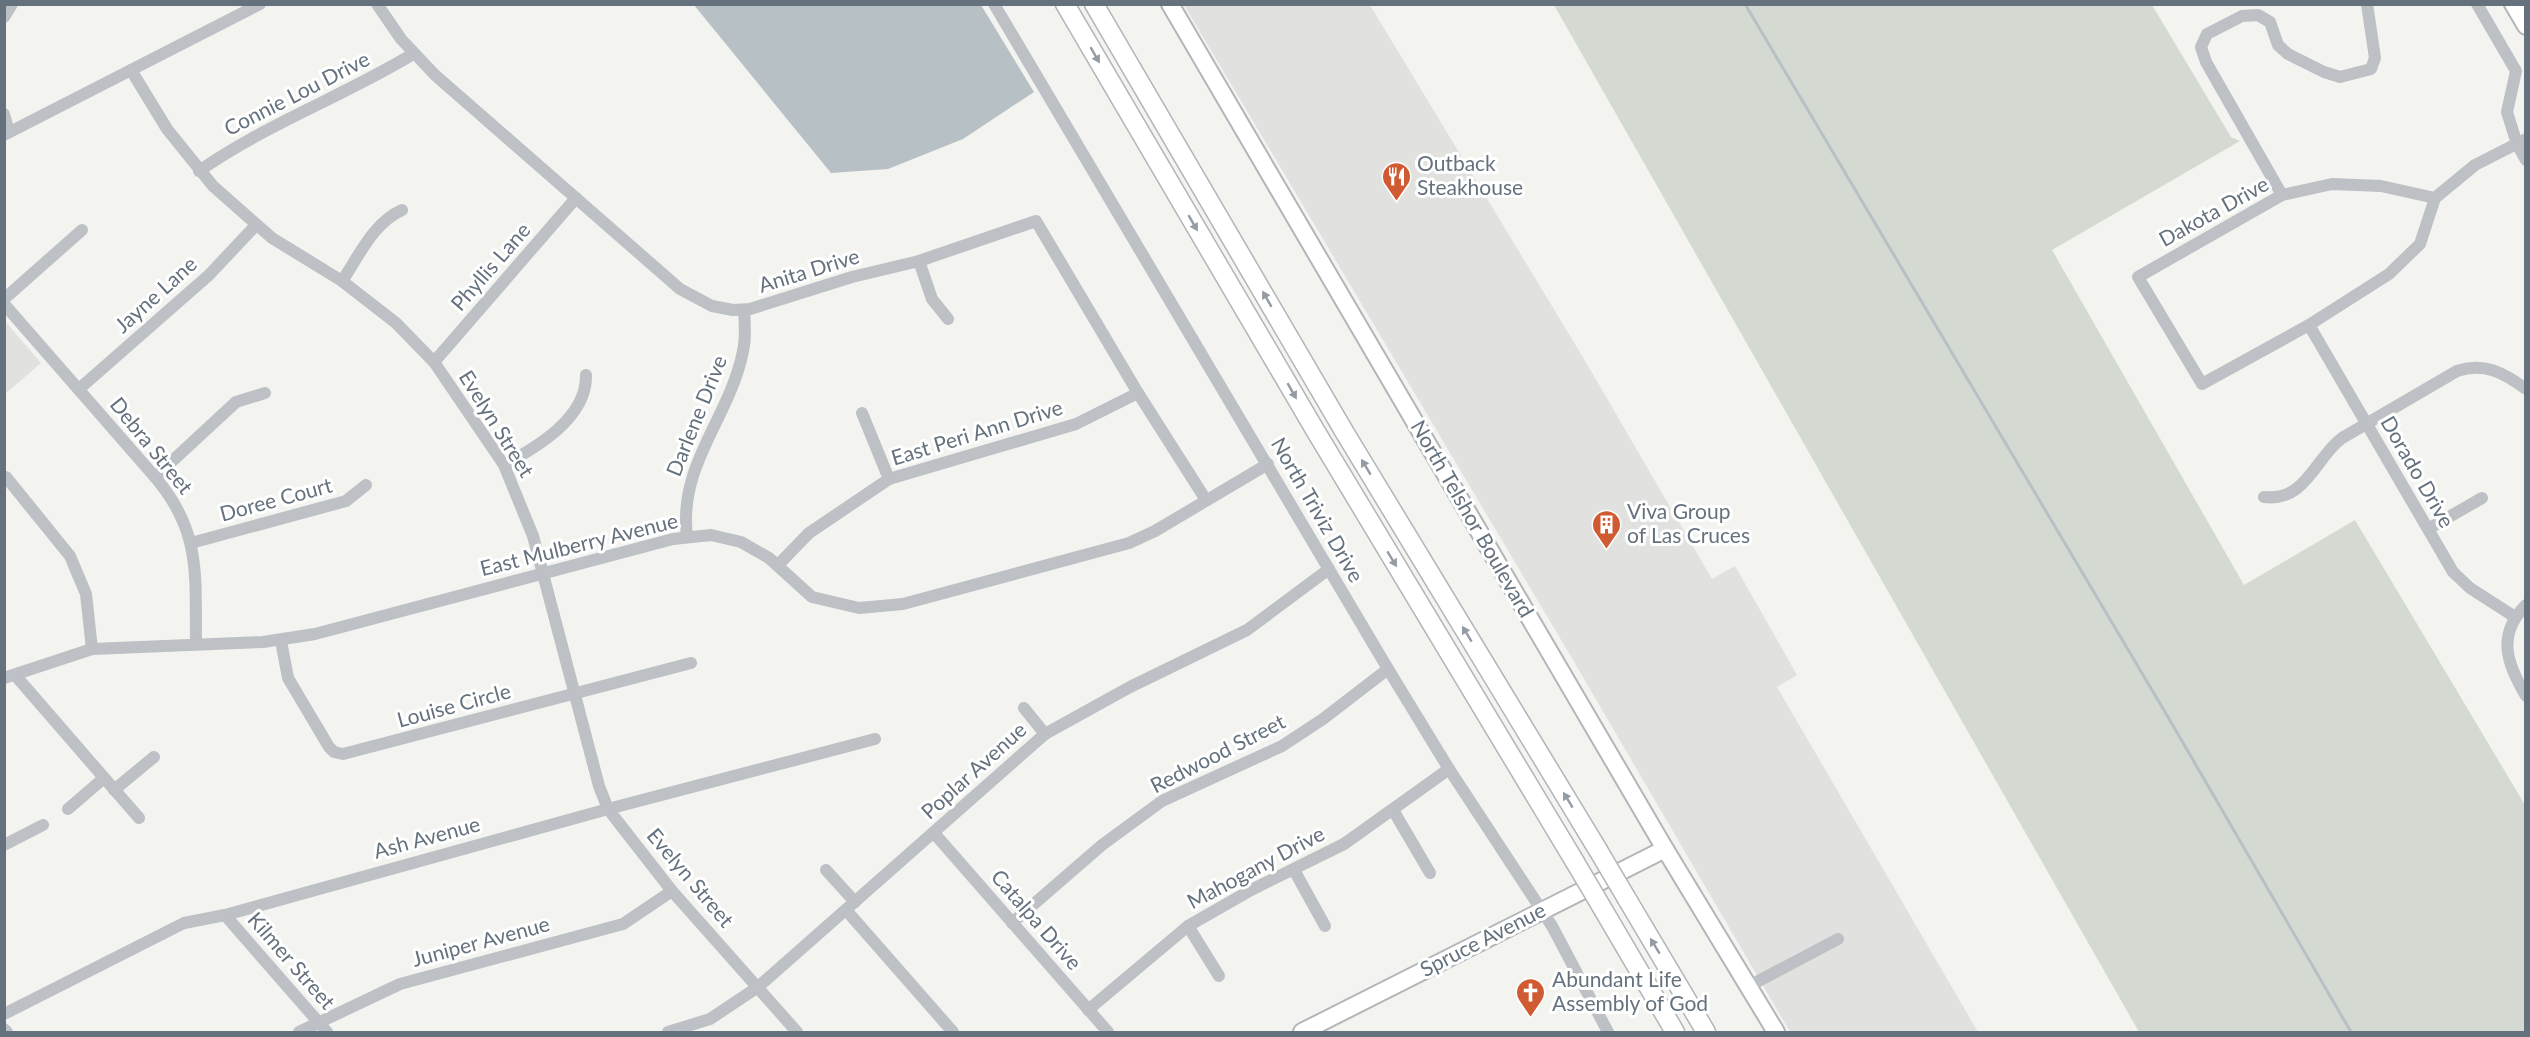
<svg xmlns="http://www.w3.org/2000/svg" width="2530" height="1037" font-family="Lato,sans-serif">
<style>
.built{fill:#e1e2e0}
.green{fill:#d4dad1}
.water{fill:#b7c0c5}
.lines{fill:none;stroke-linecap:round;stroke-linejoin:round}
.stream{stroke:#b7c0c5;stroke-width:3}
.major-casing{stroke:#b3b6b9;stroke-width:20}
.highway-casing{stroke:#b2b5b8;stroke-width:21}
.minor{stroke:#bdc0c4;stroke-width:12}
.major{stroke:#fff;stroke-width:16}
.highway{stroke:#fff;stroke-width:18}
.highway-bridge-casing{stroke:#b2b5b8;stroke-width:21;stroke-linecap:butt}
.highway-bridge{stroke:#fff;stroke-width:18}
.oneway{fill:#939ca5}
.labels{text-anchor:middle;stroke-width:6;stroke-linejoin:round;paint-order:stroke}
.street-label{font-size:21px;fill:#65727e;stroke:#fff}
.poi-label{font-size:21px;fill:#65727e;stroke:#fff;text-anchor:start}
</style>
<rect width="100%" height="100%" fill="#f3f3f0"/>
<!-- built -->
<g class="built">
<polygon points="1184,5 1370,5 1587,364 1712,579 1735,566 1797,675 1777,687 1978,1032 1790,1032 1573,660"/>
<polygon points="4,320 41,363 5,394 5,321"/>
</g>
<!-- green -->
<polygon class="green" points="1554,5 2152,5 2231,137 2240,141 2052,250 2244,585 2355,520 2525,805 2525,1032 2139,1032"/>
<!-- water -->
<polygon class="water" points="694,5 981,5 1034,92 963,139 888,169 831,173"/>
<g class="lines">
<!-- stream -->
<polyline class="stream" points="1745,4 2168,717 2351,1032"/>
<defs>
<g id="major">
<polyline points="1170,4 1665,849 1776,1032"/>
<polyline points="2513,4 2526,26"/>
<polyline points="1302,1032 1665,849"/>
</g>
<g id="highway">
<polyline points="1065,4 1315,430 1575,862"/>
<polyline points="1094,4 1345,433 1598,850"/>
<polyline points="1627,899 1706,1032"/>
<polyline points="1604,911 1675,1032"/>
</g>
</defs>
<!-- major casing -->
<use href="#major" class="major-casing"/>
<!-- highway casing -->
<use href="#highway" class="highway-casing"/>
<!-- minor -->
<g class="minor">
<polyline points="377,4 401,39 435,75 680,289 712,306 733,310 750,309 852,277 919,261 1036,221 1138,393 1206,500"/>
<polyline points="994,4 1388,669 1449,769 1552,926 1608,1032"/>
<polyline points="2477,4 2516,71 2507,112 2517,144 2526,160"/>
<polyline points="4,17 12,4"/>
<polyline points="131,70 167,129 213,186 272,238 342,281 396,323 434,362 504,465 533,536 599,786 608,809 672,891 797,1032"/>
<polyline points="4,114 9,132"/>
<polyline points="4,135 260,4"/>
<path d="M199 171C266 124 344 96 413 54"/>
<polyline points="2282,195 2206,62 2201,47 2207,34 2242,16 2258,15 2270,22 2278,45 2288,54 2324,72 2340,77 2371,69 2375,58 2367,4"/>
<polyline points="2435,198 2381,186 2332,184 2282,195 2138,277 2202,384 2309,325 2389,274 2420,244 2435,198 2475,165 2526,139"/>
<polyline points="919,261 932,299 948,319"/>
<path d="M342 281C359 256 373 223 402 210"/>
<polyline points="4,299 82,230"/>
<path d="M4 304 155 477C202 532 195 576 196 644"/>
<polyline points="2309,325 2453,572 2470,588 2515,617"/>
<polyline points="434,362 576,198"/>
<polyline points="79,389 209,275 256,225"/>
<polyline points="862,413 889,479"/>
<path d="M504 465C537 447 587 418 586 375"/>
<polyline points="6,477 70,556 86,594 92,649"/>
<polyline points="155,477 236,402 265,393"/>
<path d="M2264 497C2306 502 2315 458 2342 438L2457 371C2485 362 2504 373 2526 389"/>
<polyline points="2428,529 2482,498"/>
<path d="M687 536C678 464 730 418 743 351 746 338 745 323 744 310"/>
<polyline points="191,543 346,501 366,485"/>
<polyline points="778,565 809,533 889,479 1076,424 1138,393"/>
<path d="M2526 605C2496 635 2507 664 2526 696"/>
<polyline points="281,641 288,678 329,747 334,752 343,754 691,663"/>
<polyline points="15,675 139,818"/>
<polyline points="4,678 92,649 263,642 315,634 673,539 711,535 741,542 769,558 812,597 859,608 903,604 1129,543 1155,531 1268,464"/>
<polyline points="1024,708 1045,734"/>
<polyline points="114,790 154,757"/>
<polyline points="68,809 104,778"/>
<polyline points="1393,810 1430,873"/>
<polyline points="934,833 1108,1032"/>
<polyline points="4,845 43,825"/>
<polyline points="826,870 855,902"/>
<polyline points="1294,870 1325,926"/>
<polyline points="846,910 953,1032"/>
<polyline points="225,915 327,1032"/>
<polyline points="1012,923 1102,845 1162,801 1282,746 1323,719 1388,669"/>
<polyline points="1188,926 1219,976"/>
<polyline points="1749,986 1838,939"/>
<polyline points="1088,1010 1188,926 1251,890 1344,844 1449,769"/>
<polyline points="4,1014 184,923 225,915 608,809 875,739"/>
<polyline points="4,1029 7,1032"/>
<polyline points="299,1032 400,984 623,924 672,891"/>
<polyline points="668,1032 710,1019 758,987 1045,734 1130,687 1247,630 1329,569"/>
</g>
<!-- major -->
<use href="#major" class="major"/>
<!-- highway -->
<use href="#highway" class="highway"/>
<defs>
<g id="highway-bridge">
<polyline points="1598,850 1627,899"/>
<polyline points="1575,862 1604,911"/>
</g>
</defs>
<!-- highway-bridge casing -->
<use href="#highway-bridge" class="highway-bridge-casing"/>
<!-- highway-bridge -->
<use href="#highway-bridge" class="highway-bridge"/>
</g>
<!-- one-way arrows -->
<defs><path id="oneway-solid" d="M-6-.8H1V-3.2L6.5 0L1 3.2V.8H-6Z" transform="scale(1.5)"/></defs>
<g class="oneway">
<use href="#oneway-solid" transform="translate(1095 55) rotate(60)"/>
<use href="#oneway-solid" transform="translate(1193 223) rotate(60)"/>
<use href="#oneway-solid" transform="translate(1267 299) rotate(-120)"/>
<use href="#oneway-solid" transform="translate(1292 391) rotate(60)"/>
<use href="#oneway-solid" transform="translate(1366 467) rotate(-121)"/>
<use href="#oneway-solid" transform="translate(1392 559) rotate(59)"/>
<use href="#oneway-solid" transform="translate(1467 634) rotate(-121)"/>
<use href="#oneway-solid" transform="translate(1568 800) rotate(-121)"/>
<use href="#oneway-solid" transform="translate(1655 946) rotate(-121)"/>
</g>
<!-- icons -->
<defs>
<symbol id="restaurant-pin" viewBox="-11 -11 22 30"><path d="M0 17L-7.5 6A9.5 9.5 0 1 1 7.5 6Z" fill="#d05b33" stroke="#fff"/><path d="M-5-6h1v4h1v-4h1v4h1v-4h1v5L-1.5 .5V6h-2V.5L-5-1ZM5-6V6H3V1.5H1.5Q1.5-4 5-6Z" fill="#fff"/></symbol>
<symbol id="building-pin" viewBox="-11 -11 22 30"><path d="M0 17L-7.5 6A9.5 9.5 0 1 1 7.5 6Z" fill="#d05b33" stroke="#fff"/><path d="M-4-6H4V6H1V3H-1V6H-4ZM-2.5-4.3h1.7v1.8h-1.7ZM.8-4.3h1.7v1.8H.8ZM-2.5-1h1.7V.8h-1.7ZM.8-1h1.7V.8H.8Z" fill="#fff"/></symbol>
<symbol id="church-pin" viewBox="-11 -11 22 30"><path d="M0 17L-7.5 6A9.5 9.5 0 1 1 7.5 6Z" fill="#d05b33" stroke="#fff"/><path d="M-1.2-6h2.4v3.5h3.3v2.4h-3.3V6h-2.4V-.1h-3.3v-2.4h3.3Z" fill="#fff"/></symbol>
</defs>
<g fill-rule="evenodd">
<use href="#restaurant-pin" x="1380" y="160" width="33" height="45"/>
<use href="#building-pin" x="1590" y="508" width="33" height="45"/>
<use href="#church-pin" x="1514" y="976" width="33" height="45"/>
</g>
<g class="labels">
<!-- street labels -->
<g class="street-label">
<text transform="translate(297 94) rotate(-27)" y="7">Connie Lou Drive</text>
<text transform="translate(2214 212) rotate(-29)" y="7">Dakota Drive</text>
<text transform="translate(491 267) rotate(-49)" y="7">Phyllis Lane</text>
<text transform="translate(809 271) rotate(-17)" y="7">Anita Drive</text>
<text transform="translate(156 295) rotate(-42)" y="7">Jayne Lane</text>
<text transform="translate(697 416) rotate(-68)" y="7">Darlene Drive</text>
<text transform="translate(496 424) rotate(58)" y="7">Evelyn Street</text>
<text transform="translate(977 433) rotate(-17)" y="7">East Peri Ann Drive</text>
<text transform="translate(151 446) rotate(51)" y="7">Debra Street</text>
<text transform="translate(2417 472) rotate(60)" y="7">Dorado Drive</text>
<text transform="translate(276 500) rotate(-15)" y="7">Doree Court</text>
<text transform="translate(1317 510) rotate(60)" y="7">North Triviz Drive</text>
<text transform="translate(1472 519) rotate(60)" y="7">North Telshor Boulevard</text>
<text transform="translate(579 545) rotate(-14)" y="7">East Mulberry Avenue</text>
<text transform="translate(454 706) rotate(-15)" y="7">Louise Circle</text>
<text transform="translate(1218 754) rotate(-27)" y="7">Redwood Street</text>
<text transform="translate(974 771) rotate(-42)" y="7">Poplar Avenue</text>
<text transform="translate(427 838) rotate(-15)" y="7">Ash Avenue</text>
<text transform="translate(1256 868) rotate(-28)" y="7">Mahogany Drive</text>
<text transform="translate(690 878) rotate(50)" y="7">Evelyn Street</text>
<text transform="translate(1036 920) rotate(49)" y="7">Catalpa Drive</text>
<text transform="translate(1483 940) rotate(-27)" y="7">Spruce Avenue</text>
<text transform="translate(481 942) rotate(-15)" y="7">Juniper Avenue</text>
<text transform="translate(291 961) rotate(49)" y="7">Kilmer Street</text>
</g>
<!-- poi labels -->
<g class="poi-label">
<text x="1417" y="171">Outback<tspan x="1417" dy="24">Steakhouse</tspan></text>
<text x="1627" y="519">Viva Group<tspan x="1627" dy="24">of Las Cruces</tspan></text>
<text x="1552" y="987">Abundant Life<tspan x="1552" dy="24">Assembly of God</tspan></text>
</g>
</g>
<!-- border -->
<rect width="2530" height="1037" fill="none" stroke="#65727e" stroke-width="12"/>
</svg>
